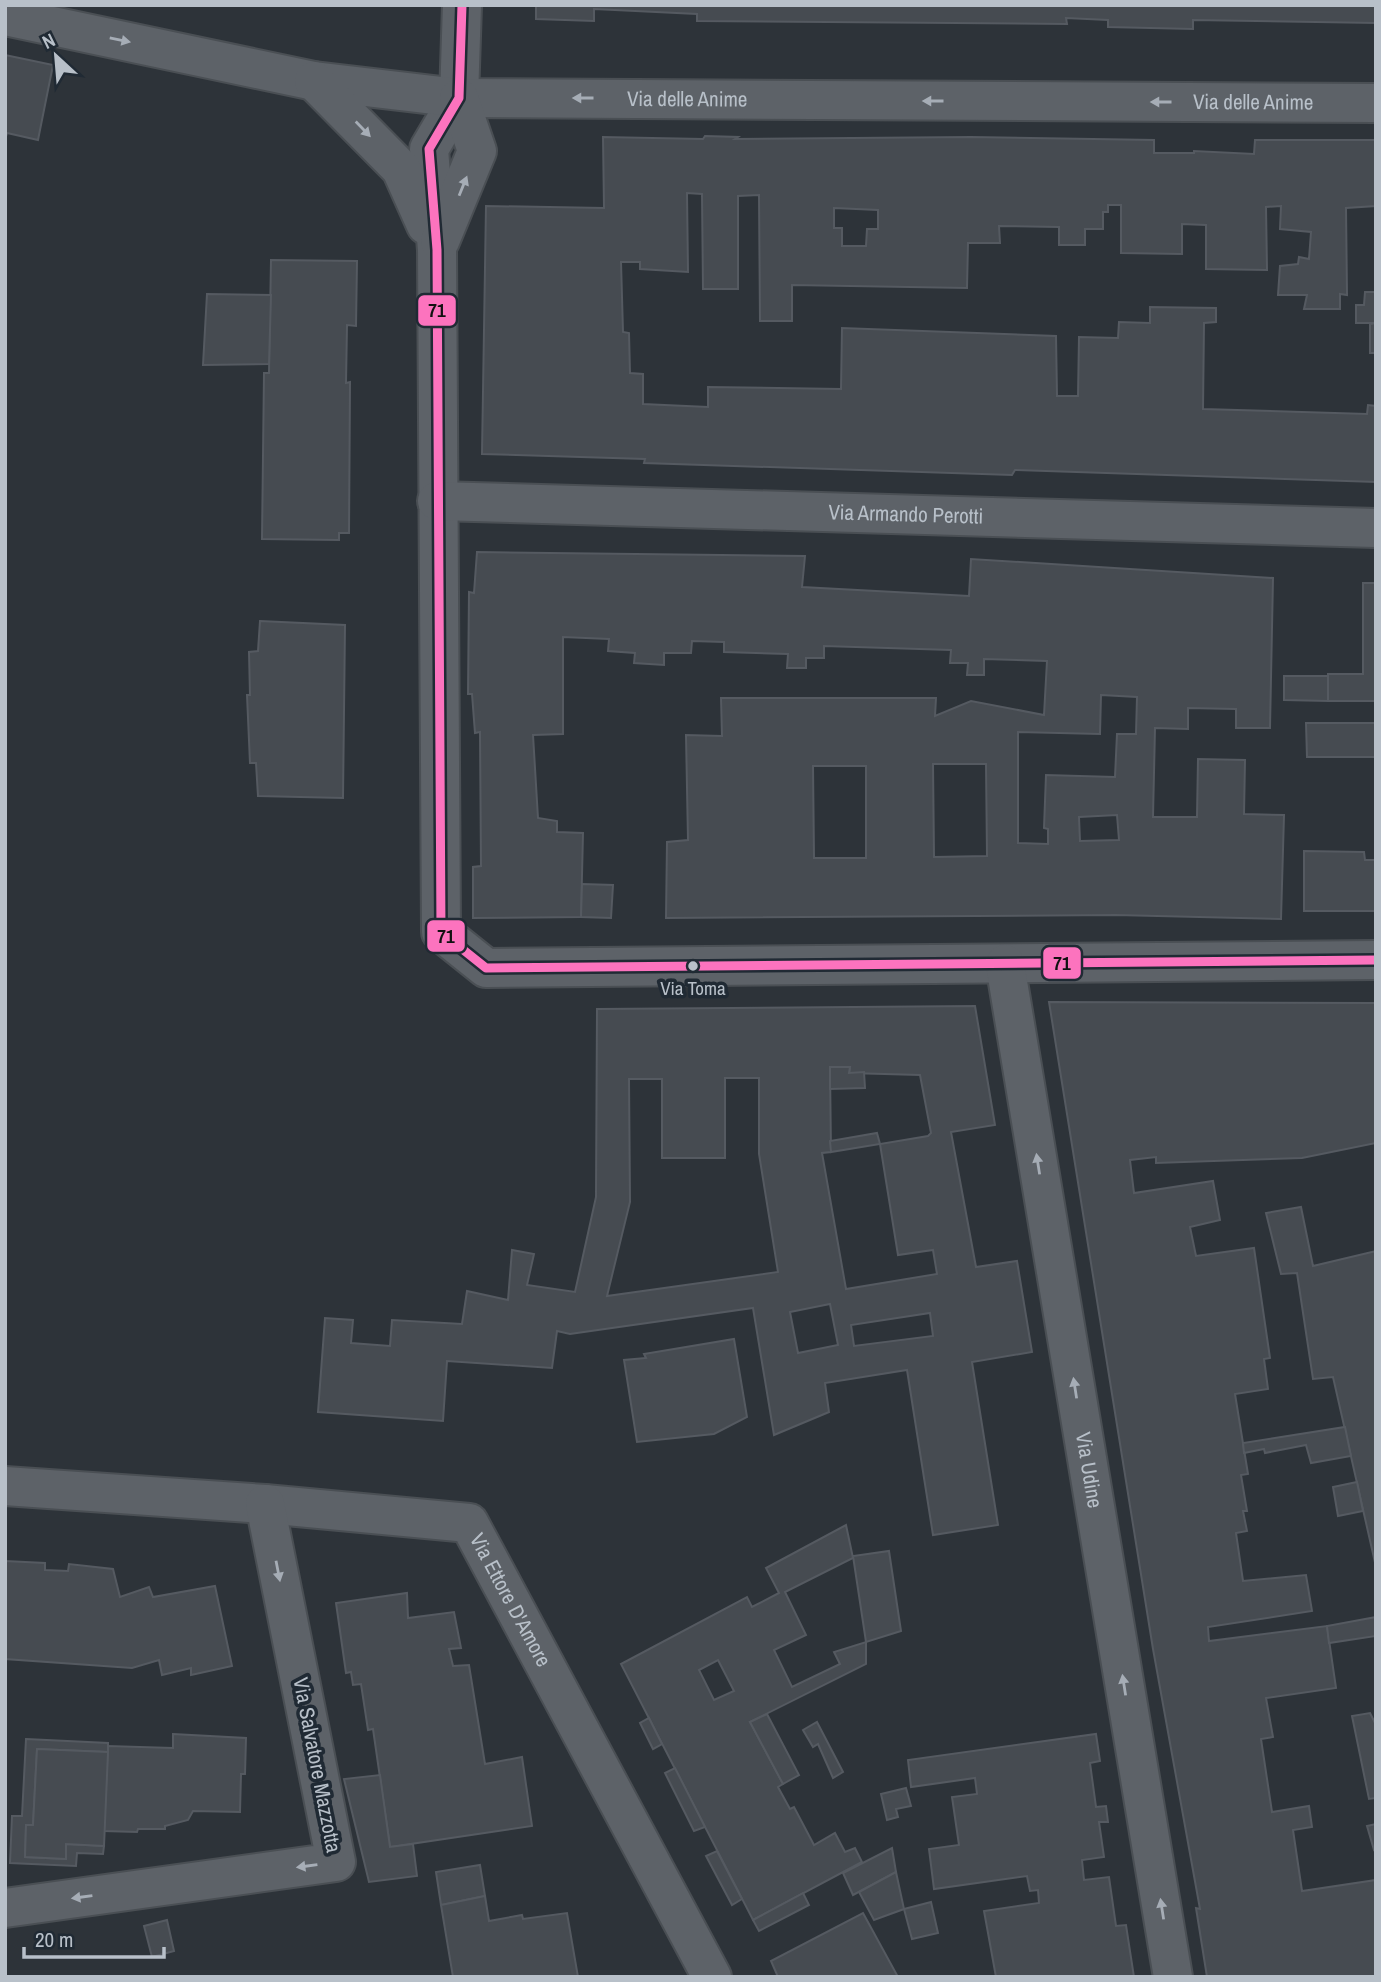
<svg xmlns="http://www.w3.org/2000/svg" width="1381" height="1982" font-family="'Archivo Narrow',sans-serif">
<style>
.building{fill:#464b51;stroke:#555a61;stroke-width:2;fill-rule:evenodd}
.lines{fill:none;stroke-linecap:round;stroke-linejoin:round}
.minor-casing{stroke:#4a4f54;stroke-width:42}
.minor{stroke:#5d6268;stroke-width:38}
.bus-1-casing{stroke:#202a34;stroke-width:14}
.bus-1{stroke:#fc73be;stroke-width:9}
.oneway{fill:#a6adb6}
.bus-dot{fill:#b8c0c9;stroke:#202a34;stroke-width:2.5}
.labels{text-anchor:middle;stroke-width:7;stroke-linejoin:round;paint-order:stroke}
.bus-label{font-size:19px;fill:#b8c0c9;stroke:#202a34}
.street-label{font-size:21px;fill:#b8c0c9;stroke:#202a34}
.line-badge{stroke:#202a34;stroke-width:2.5}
.pale-badge-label{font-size:19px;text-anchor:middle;font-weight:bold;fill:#111}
</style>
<rect width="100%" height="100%" fill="#2d3339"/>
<!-- building -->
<g class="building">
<polygon points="536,5 1376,5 1376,23 1193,20 1193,29 1108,27 1108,20 1066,18 1067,24 697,21 697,14 594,9 594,21 536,19"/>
<polygon points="5,55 53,65 38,140 7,133 5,140"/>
<path d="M705 136 738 137 735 139 971 137 1154 140V153H1194V151L1254 154 1255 140H1376V206L1346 208 1347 295 1340 294V309H1304L1307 295H1278L1280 266 1298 264 1299 257 1309 259 1311 232 1280 229 1281 206 1266 207 1267 270 1206 269V225L1182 224V254L1121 253V205H1108V212H1103V229H1085V245H1059V227L999 226 1000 243H968L967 288 792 285V321H760L759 195 738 196V289H703L702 194 687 193 688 272 640 269V262H621L623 332 629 333 630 373 643 374V404L708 407V387L841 389 842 328 1056 336 1057 396H1078L1079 337 1118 338 1119 322 1150 323V307L1216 308V322L1204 323 1203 409 1367 414 1368 405 1376 406V482L1015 470 1012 475 644 463 645 459 482 454 486 206 604 208 603 137 703 139ZM834 208 878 210V229H867L866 246H842V228H834Z"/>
<polygon points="271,260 357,261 356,326 347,325 346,383 350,382 349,533 339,533 339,540 262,539 264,373 269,373"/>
<polygon points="1365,292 1376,292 1376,323 1356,323 1356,305 1364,305"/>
<polygon points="207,294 271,295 269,364 203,365"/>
<polygon points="1376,323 1376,353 1370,353 1370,324"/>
<path d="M477 552 805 556 802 587 969 596 971 559 1273 578 1270 728H1236V709L1188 708V729L1155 728 1153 817H1197L1198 759 1245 760 1244 814 1284 815 1281 919 1116 915 666 918 667 842 688 840 686 735 722 736 721 698H936L935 716 971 701 1044 715 1047 661 984 659V675H967L968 663H950L951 650 824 646V658H806V668H787L788 654 724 652V642L692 641 691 653H664V665L634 663 635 653 608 651 609 639 563 637V734L533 735 538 818 557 821V832L583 833 581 917 473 918V867L481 866 480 732 475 733 472 694H468L469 592 474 593ZM1101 695 1137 697 1136 734H1117L1115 777 1046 775 1044 828 1048 829V844L1018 843V732L1100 734ZM933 764H986L987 856 934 857ZM813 766H866V858H814ZM1117 815 1119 840 1080 841 1079 817Z"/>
<polygon points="1363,583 1376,583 1376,757 1307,757 1306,723 1375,723 1375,701 1328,701 1328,674 1363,674"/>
<polygon points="260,621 345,625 343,798 258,796 256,763 250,763 247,695 250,695 249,652 258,651"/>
<polygon points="1284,676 1328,676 1328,701 1284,700"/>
<polygon points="1304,851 1364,852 1365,860 1376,860 1376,911 1304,911"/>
<polygon points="582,884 613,885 611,918 581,917"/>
<polygon points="1049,1002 1376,1003 1376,1143 1302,1158 1156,1163 1156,1157 1130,1160 1134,1193 1213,1181 1220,1220 1190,1227 1196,1256 1254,1248 1270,1358 1264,1359 1268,1389 1235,1394 1248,1474 1241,1475 1247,1511 1243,1511 1247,1531 1236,1533 1243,1581 1306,1575 1312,1611 1208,1627 1209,1641 1327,1626 1336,1688 1266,1698 1273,1737 1261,1739 1272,1812 1309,1806 1312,1827 1293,1830 1302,1891 1376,1880 1376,1977 1207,1977 1196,1908 1200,1909 1153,1649"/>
<path d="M975 1006 995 1125 951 1132 976 1267 1017 1261 1032 1352 972 1362 998 1525 933 1535 907 1370 825 1383 829 1412 774 1435 753 1308 570 1334 557 1331 552 1368 447 1361 443 1421 318 1412 325 1318 353 1320 351 1343 390 1346 392 1320 462 1324 467 1291 508 1300 512 1250 534 1254 527 1285 575 1292 596 1197 597 1009ZM830 1067H850L849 1073 920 1075 931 1133 928 1136 880 1144 898 1255 933 1250 937 1274 846 1289 822 1153 831 1152ZM725 1078H759V1154L778 1272 607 1296 630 1202 629 1079H662V1158H725ZM830 1304 838 1345 798 1353 790 1312ZM930 1313 933 1336 854 1346 851 1325Z"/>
<polygon points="830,1067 850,1067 849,1073 864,1072 865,1088 830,1089"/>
<polygon points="877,1133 880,1144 831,1152 830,1141"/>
<polygon points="1301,1207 1313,1266 1376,1251 1376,1567 1333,1377 1313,1379 1297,1273 1281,1274 1266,1213"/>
<polygon points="734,1339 747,1417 714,1434 637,1442 624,1360 646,1358 644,1354"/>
<polygon points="1345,1427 1351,1456 1311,1463 1306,1445 1265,1453 1264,1449 1244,1453 1243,1443"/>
<polygon points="1357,1482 1363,1511 1338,1516 1333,1487"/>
<path d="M846 1525 853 1558 785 1592 806 1635 774 1650 792 1687 840 1664 834 1652 866 1642V1664L750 1722 783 1784 778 1787 790 1809 794 1807 814 1845 835 1833 845 1852 855 1848 862 1862 753 1920 621 1664 747 1597 752 1607 779 1593 766 1568ZM718 1660 734 1691 714 1700 699 1670Z"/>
<polygon points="889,1551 901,1631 866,1642 853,1556"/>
<polygon points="5,1561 45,1563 45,1570 68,1571 69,1564 113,1569 120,1597 149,1587 153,1597 215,1586 232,1666 191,1675 191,1668 162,1675 159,1660 132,1668 5,1659"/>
<polygon points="407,1593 408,1618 454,1612 461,1648 449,1649 453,1666 469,1665 485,1764 522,1757 532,1826 390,1847 373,1729 368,1730 361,1684 353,1685 351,1672 346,1673 336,1603"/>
<polygon points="1376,1617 1376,1636 1329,1643 1327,1626"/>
<polygon points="1370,1713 1376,1725 1376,1798 1369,1799 1352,1716"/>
<polygon points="767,1714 799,1775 783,1784 750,1722"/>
<polygon points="649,1718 662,1744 653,1749 640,1723"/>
<polygon points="817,1722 843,1772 833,1778 818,1744 813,1747 803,1730"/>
<polygon points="173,1734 246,1738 245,1774 241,1774 240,1812 193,1811 188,1820 165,1826 165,1829 138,1829 137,1832 104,1831 108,1746 173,1748"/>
<polygon points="1096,1734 1100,1761 1090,1763 1096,1807 1106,1806 1108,1822 1099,1822 1104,1857 1082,1860 1084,1880 1109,1877 1116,1926 1126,1925 1134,1977 996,1977 984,1911 1039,1903 1038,1890 1030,1891 1027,1876 934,1889 929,1849 959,1845 952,1797 977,1794 975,1778 911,1787 908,1760"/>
<polygon points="26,1739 108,1743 108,1752 37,1749 33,1825 26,1825 25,1857 66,1859 66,1844 104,1846 103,1854 77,1853 76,1866 10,1863 12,1816 22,1816"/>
<polygon points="37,1749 108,1752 104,1846 66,1844 66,1859 25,1857 26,1825 33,1825"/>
<polygon points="675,1768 705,1827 694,1831 665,1773"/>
<polygon points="380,1775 390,1847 413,1844 417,1876 369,1882 344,1779"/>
<polygon points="906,1788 911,1806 896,1809 898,1817 887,1820 881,1794"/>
<polygon points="1376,1824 1376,1849 1374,1850 1367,1826"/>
<polygon points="892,1848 896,1872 853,1895 843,1873"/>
<polygon points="717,1851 742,1899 732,1905 706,1856"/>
<polygon points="480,1865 485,1896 441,1905 436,1872"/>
<polygon points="896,1872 904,1909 874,1920 859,1892"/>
<polygon points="803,1893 809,1905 759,1931 753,1920"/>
<polygon points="485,1896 489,1921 522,1915 523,1919 567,1913 578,1977 453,1977 441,1905"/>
<polygon points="931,1902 938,1933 912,1939 904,1909"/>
<polygon points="863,1913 898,1977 778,1977 771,1961"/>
<polygon points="167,1920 174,1951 152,1957 144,1926"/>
</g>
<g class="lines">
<defs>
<g id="minor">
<polyline points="462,5 459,98 429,149 437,250 441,932 486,968 1376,960"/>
<path id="s1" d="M5 16 314 81 459 98 1376 103"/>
<polyline points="314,81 401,169 426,225"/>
<polyline points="440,241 477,151 459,98"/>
<path id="s2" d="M437 501 1376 528"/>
<path id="s3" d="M1005 964 1173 1977"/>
<path id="s4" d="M5 1486 265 1504 469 1523 712 1977"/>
<polyline points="5,1908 336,1862 265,1504"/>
</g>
</defs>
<!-- minor casing -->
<use href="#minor" class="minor-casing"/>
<!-- minor -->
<use href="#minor" class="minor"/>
<defs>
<polyline id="bus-1" points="462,5 459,98 429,149 437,250 441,932 486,968 1376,960"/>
</defs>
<!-- bus-1 casing -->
<use href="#bus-1" class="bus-1-casing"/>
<!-- bus-1 -->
<use href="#bus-1" class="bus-1"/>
</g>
<!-- one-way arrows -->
<defs><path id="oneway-solid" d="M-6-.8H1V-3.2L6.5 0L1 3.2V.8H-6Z" transform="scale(1.75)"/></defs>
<g class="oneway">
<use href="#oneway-solid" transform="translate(120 40) rotate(12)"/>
<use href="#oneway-solid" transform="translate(583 98) rotate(-180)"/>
<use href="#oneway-solid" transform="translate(933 101) rotate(-180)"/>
<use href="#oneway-solid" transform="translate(1161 102) rotate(-180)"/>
<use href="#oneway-solid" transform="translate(363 129) rotate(46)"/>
<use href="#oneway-solid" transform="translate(463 186) rotate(-68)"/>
<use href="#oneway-solid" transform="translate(1038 1164) rotate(-99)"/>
<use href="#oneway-solid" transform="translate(1075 1388) rotate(-99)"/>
<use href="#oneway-solid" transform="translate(278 1571) rotate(79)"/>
<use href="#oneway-solid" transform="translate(1124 1685) rotate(-99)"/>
<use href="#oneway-solid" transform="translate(307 1866) rotate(172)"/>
<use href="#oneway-solid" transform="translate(82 1897) rotate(172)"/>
<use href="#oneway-solid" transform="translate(1162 1909) rotate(-99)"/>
</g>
<!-- markers -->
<circle class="bus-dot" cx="693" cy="966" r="6"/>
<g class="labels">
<!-- bus labels -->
<g class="bus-label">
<text x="693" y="995">Via Toma</text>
</g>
<!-- street labels -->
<g class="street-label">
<text dy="7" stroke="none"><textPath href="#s1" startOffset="690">Via delle Anime</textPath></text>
<text dy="7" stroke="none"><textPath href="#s1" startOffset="1256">Via delle Anime</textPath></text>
<text dy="7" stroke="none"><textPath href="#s2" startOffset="469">Via Armando Perotti</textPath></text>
<text dy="7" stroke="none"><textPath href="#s3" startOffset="513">Via Udine</textPath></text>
<text dy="7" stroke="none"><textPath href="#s4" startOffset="553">Via Ettore D'Amore</textPath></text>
<text transform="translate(317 1765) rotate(79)" y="7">Via Salvatore Mazzotta</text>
</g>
</g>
<g class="line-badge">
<rect x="417" y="294" width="40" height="33" rx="7" fill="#fc73be"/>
<rect x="426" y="919" width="40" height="34" rx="7" fill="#fc73be"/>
<rect x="1042" y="946" width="40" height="34" rx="7" fill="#fc73be"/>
</g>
<g class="pale-badge-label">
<text x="437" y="317">71</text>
<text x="446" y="943">71</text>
<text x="1062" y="970">71</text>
</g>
<!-- border -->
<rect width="1381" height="1982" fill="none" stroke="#b8c0c9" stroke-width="14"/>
<!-- north arrow -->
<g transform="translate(56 56) rotate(334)" stroke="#202a34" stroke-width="5" paint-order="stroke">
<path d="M0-5L12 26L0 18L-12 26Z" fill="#b8c0c9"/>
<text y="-10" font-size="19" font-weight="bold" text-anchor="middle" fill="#b8c0c9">N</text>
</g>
<!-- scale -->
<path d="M24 1947v10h140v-10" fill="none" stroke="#b8c0c9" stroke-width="3.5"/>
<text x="35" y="1947" font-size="21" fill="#b8c0c9" stroke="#202a34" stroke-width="5" paint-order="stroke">20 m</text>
</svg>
